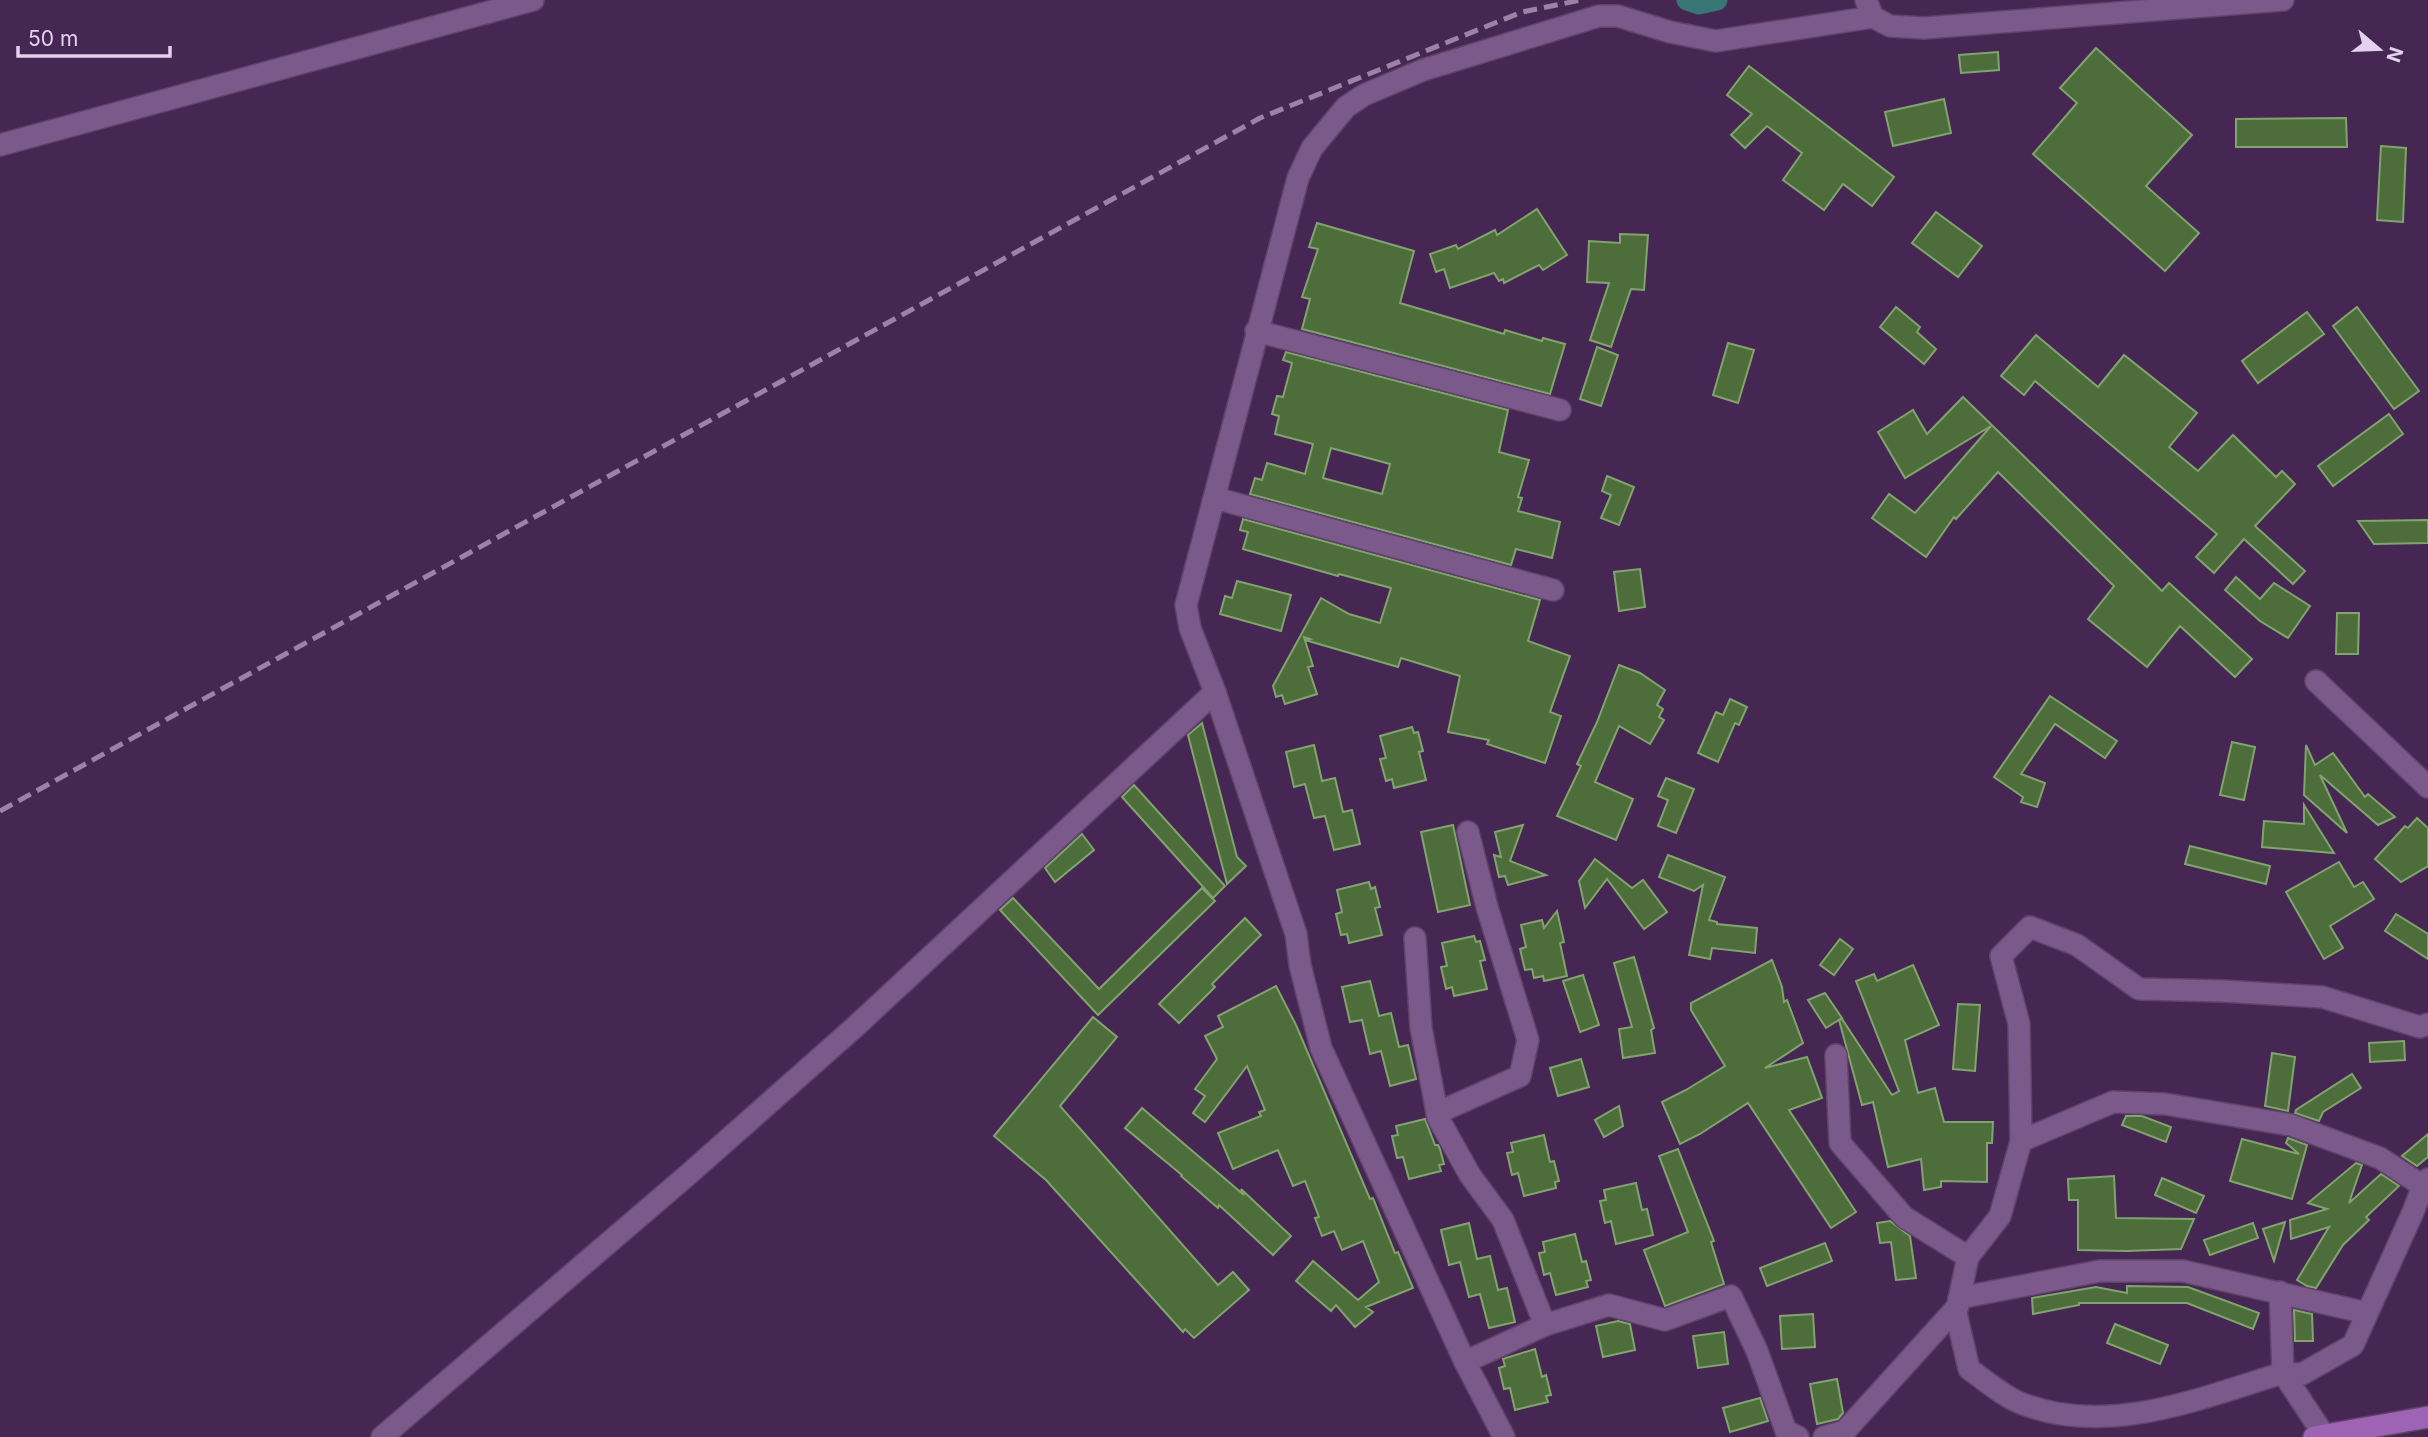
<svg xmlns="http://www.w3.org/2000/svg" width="2428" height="1437" font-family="Inter,sans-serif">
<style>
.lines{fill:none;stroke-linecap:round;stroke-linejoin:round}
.canal{stroke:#387574;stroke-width:21}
.building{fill:#4d6d3a;stroke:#81a46e;stroke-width:2;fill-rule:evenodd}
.minor-casing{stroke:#60436b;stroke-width:24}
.major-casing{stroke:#60436b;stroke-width:24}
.minor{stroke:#7b598a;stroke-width:21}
.major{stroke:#9d64b5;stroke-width:21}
.rail{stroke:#9b82a6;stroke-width:5;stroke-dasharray:14 7;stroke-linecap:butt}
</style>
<rect width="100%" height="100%" fill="#462653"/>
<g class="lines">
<!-- canal -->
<polyline class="canal" points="1687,0 1699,4 1717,0"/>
</g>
<!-- building -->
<g class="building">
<polygon points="2096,48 2192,135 2146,186 2199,233 2165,271 2033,154 2077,103 2060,88"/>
<polygon points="1998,52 1999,70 1961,73 1959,55"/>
<polygon points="1749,66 1894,177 1872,206 1843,184 1824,210 1783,180 1802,153 1767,126 1745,148 1731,135 1752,114 1727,95"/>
<polygon points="1944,99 1951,133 1893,146 1885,112"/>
<polygon points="2346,118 2347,147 2236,147 2236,119"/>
<polygon points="2381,146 2406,148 2403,222 2377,220"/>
<polygon points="1537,209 1567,255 1543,270 1539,265 1504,283 1503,279 1499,281 1494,273 1450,288 1444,269 1436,272 1430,254 1456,245 1458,249 1495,230 1497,235"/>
<polygon points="1936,212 1982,246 1958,277 1912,243"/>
<polygon points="1317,223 1414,251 1400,303 1504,334 1505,330 1542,341 1543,338 1565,344 1550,394 1302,329 1310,299 1302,297 1318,249 1309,247"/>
<polygon points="1620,234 1648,235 1644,290 1631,289 1611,347 1590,340 1609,283 1587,282 1589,241 1620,243"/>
<polygon points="1896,307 1920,327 1917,332 1936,349 1924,364 1880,327"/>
<polygon points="2357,307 2419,391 2394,409 2333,326"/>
<polygon points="2307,312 2324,334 2258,383 2242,361"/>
<polygon points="2036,335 2098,387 2124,355 2197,413 2169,447 2198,471 2233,435 2276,477 2282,471 2295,484 2255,526 2305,571 2293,584 2244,539 2214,573 2196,557 2217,534 2035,381 2024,395 2001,376"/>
<polygon points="1728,343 1754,350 1738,403 1713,395"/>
<polygon points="1597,347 1618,355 1601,406 1580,399"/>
<path d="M1286 352 1508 410 1499 452 1529 460 1518 497 1522 498 1518 511 1560 522 1552 558 1516 549 1511 565 1250 494 1255 478 1262 480 1267 463 1305 474 1313 444 1275 434 1279 416 1272 414 1277 396 1283 397 1292 363 1283 360ZM1331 448 1390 464 1382 494 1323 478Z"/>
<polygon points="1963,397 2162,591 2169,583 2252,659 2235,677 2180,626 2147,667 2088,619 2114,586 1998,472 1956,519 1954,517 1926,557 1872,518 1889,494 1915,513 1991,426 1905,478 1878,432 1913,410 1927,434"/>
<polygon points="2389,414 2403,434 2333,486 2318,466"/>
<polygon points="1607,476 1634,487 1619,525 1601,518 1611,495 1602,491"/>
<polygon points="1243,519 1540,600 1528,641 1570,656 1550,712 1561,716 1545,763 1487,744 1489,740 1448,732 1460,676 1401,658 1398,667 1305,640 1310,639 1304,637 1313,666 1308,667 1317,694 1285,704 1282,695 1276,697 1273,686 1321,598 1349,614 1380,623 1391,588 1339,574 1338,576 1243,549 1248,532 1240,530"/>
<polygon points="2428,520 2428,543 2374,544 2358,521"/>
<polygon points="1640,569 1645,607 1619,611 1614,572"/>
<polygon points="2236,577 2260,599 2274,583 2310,606 2288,638 2260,621 2225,590"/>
<polygon points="1237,581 1291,595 1281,631 1220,614 1225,596 1232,598"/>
<polygon points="2337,613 2359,613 2358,654 2336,654"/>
<polygon points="1619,665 1640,673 1665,690 1657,705 1663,709 1659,717 1664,720 1650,744 1619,726 1595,782 1633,799 1616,840 1557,816 1581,766 1577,764 1597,722"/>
<polygon points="2050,696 2117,741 2105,758 2055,724 2021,774 2045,783 2037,807 2021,802 2023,797 1994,777"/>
<polygon points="1730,699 1747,707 1739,725 1735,723 1718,762 1698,753 1716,712 1723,715"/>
<polygon points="1202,723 1237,857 1246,866 1227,884 1188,735"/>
<polygon points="1412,727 1414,733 1418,732 1423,751 1419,752 1426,780 1394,788 1392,779 1386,781 1380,759 1386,758 1380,736"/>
<polygon points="2232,742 2255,747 2244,800 2220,795"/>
<polygon points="1314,745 1322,781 1335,778 1343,812 1352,810 1360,844 1334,850 1325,816 1314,818 1305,784 1294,787 1286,752"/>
<polygon points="2306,745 2315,765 2333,753 2365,797 2368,794 2395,817 2378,825 2320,775 2347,833 2304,795"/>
<polygon points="1666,778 1694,789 1676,833 1658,826 1668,800 1658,796"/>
<polygon points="1134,785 1225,886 1213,898 1122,797"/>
<polygon points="2304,805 2334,853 2262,847 2264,821 2304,824"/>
<polygon points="2417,818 2428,828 2428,866 2401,882 2375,859 2405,826 2408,828"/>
<polygon points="1453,825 1470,905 1438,912 1421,832"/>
<polygon points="1523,825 1510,861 1546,875 1508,885 1505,876 1499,877 1494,855 1501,857 1495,832"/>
<polygon points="1082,834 1094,850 1055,882 1045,868"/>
<polygon points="2190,846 2270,866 2266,884 2185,864"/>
<polygon points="1668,855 1725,877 1709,920 1717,922 1717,924 1757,928 1755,953 1712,948 1710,959 1689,955 1703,885 1694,891 1659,877"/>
<polygon points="1595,859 1632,888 1643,880 1667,912 1644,929 1607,879 1585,908 1579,881"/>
<polygon points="2339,862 2354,887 2363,882 2374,899 2330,926 2343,948 2324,959 2286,892"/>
<polygon points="1369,882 1371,889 1375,887 1380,907 1375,908 1382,935 1349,943 1347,934 1341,935 1336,914 1342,912 1337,890"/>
<polygon points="1202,888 1215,901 1098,1015 1000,910 1013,898 1099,989"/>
<polygon points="1557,911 1564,942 1560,943 1567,976 1544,981 1543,976 1534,978 1532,969 1525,970 1520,949 1526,947 1521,925 1542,920 1544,928"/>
<polygon points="2396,914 2428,934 2428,959 2385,931"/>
<polygon points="1245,918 1261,935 1212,984 1215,987 1179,1023 1159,1004"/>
<polygon points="1474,936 1476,942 1480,941 1485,960 1480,961 1487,989 1454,996 1452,987 1446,989 1441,967 1447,966 1442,943"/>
<polygon points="1840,939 1853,949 1834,975 1820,965"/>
<polygon points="1634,957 1654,1028 1651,1030 1655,1053 1623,1058 1619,1029 1632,1027 1614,963"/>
<polygon points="1772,960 1782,987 1784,1002 1787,1000 1803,1043 1765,1068 1807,1057 1822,1098 1789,1110 1856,1212 1831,1228 1748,1103 1700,1134 1680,1144 1662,1102 1686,1090 1725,1066 1691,1010 1691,1003"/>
<polygon points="1913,965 1939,1025 1905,1040 1918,1093 1935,1088 1944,1122 1993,1122 1992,1143 1987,1143 1987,1182 1941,1181 1941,1187 1924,1190 1921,1159 1888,1167 1873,1102 1862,1105 1839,1020 1842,1019 1892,1095 1899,1091 1856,981 1874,974 1877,981"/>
<polygon points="1583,975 1599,1025 1580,1032 1563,981"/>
<polygon points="1370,981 1379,1016 1391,1013 1399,1047 1408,1045 1416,1079 1390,1086 1381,1051 1370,1054 1362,1020 1350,1022 1342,987"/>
<polygon points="1276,986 1296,1025 1370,1199 1373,1198 1395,1253 1398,1252 1413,1288 1366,1307 1373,1312 1355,1327 1336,1305 1331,1311 1296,1281 1313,1261 1358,1300 1379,1282 1363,1241 1342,1250 1334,1231 1322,1236 1315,1218 1319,1217 1305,1181 1293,1186 1278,1150 1233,1169 1218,1133 1261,1116 1259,1112 1265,1110 1247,1066 1205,1122 1193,1113 1205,1096 1195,1089 1217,1059 1205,1036 1223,1027 1218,1016"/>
<polygon points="1825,993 1842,1018 1826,1028 1808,1000"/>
<polygon points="1958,1004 1980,1005 1975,1071 1953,1069"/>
<polygon points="1093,1017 1117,1037 1060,1106 1218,1285 1233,1272 1249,1290 1194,1338 1185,1329 1183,1332 1046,1180 994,1136"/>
<polygon points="2404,1041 2405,1060 2370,1062 2369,1043"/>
<polygon points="2272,1053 2295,1057 2288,1111 2265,1106"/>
<polygon points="1581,1059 1589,1087 1558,1096 1550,1068"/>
<polygon points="2352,1074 2361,1088 2323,1112 2319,1121 2295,1113 2296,1110"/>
<polygon points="1619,1106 1623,1126 1604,1137 1595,1120"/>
<polygon points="1142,1108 1244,1195 1241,1189 1291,1236 1273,1255 1219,1205 1218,1208 1181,1176 1182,1175 1125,1128"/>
<polygon points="2126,1116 2142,1116 2171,1127 2166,1142 2122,1125"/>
<polygon points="1425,1119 1435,1145 1438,1145 1440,1149 1444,1164 1439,1165 1441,1171 1409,1179 1403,1157 1397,1158 1392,1136 1398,1135 1396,1126"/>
<polygon points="2428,1134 2428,1157 2417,1166 2402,1156"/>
<polygon points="1544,1135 1550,1162 1554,1161 1559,1181 1555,1182 1556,1188 1524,1196 1518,1173 1512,1175 1507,1153 1513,1152 1511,1143"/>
<polygon points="2288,1138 2307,1145 2292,1199 2230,1181 2242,1139 2299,1154 2286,1143"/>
<polygon points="1678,1149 1714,1241 1711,1242 1724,1284 1665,1306 1644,1250 1688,1232 1659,1156"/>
<polygon points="2356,1163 2362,1165 2349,1203 2381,1174 2399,1186 2366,1217 2369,1220 2343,1245 2316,1288 2307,1286 2297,1280 2329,1227 2291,1239 2290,1220 2327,1209 2308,1203"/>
<polygon points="2114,1176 2116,1218 2194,1219 2181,1249 2127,1251 2078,1250 2078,1200 2069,1200 2068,1179"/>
<polygon points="2162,1178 2204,1196 2196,1213 2155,1195"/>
<polygon points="1636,1183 1642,1210 1647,1209 1653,1235 1616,1244 1611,1221 1605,1223 1600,1201 1606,1200 1604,1190"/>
<polygon points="1890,1221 1910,1236 1916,1278 1896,1280 1891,1242 1880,1243 1877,1223"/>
<polygon points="2285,1222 2274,1261 2263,1229"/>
<polygon points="1469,1223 1477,1259 1490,1256 1498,1290 1507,1288 1515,1322 1489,1328 1480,1294 1469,1297 1460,1262 1449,1265 1441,1230"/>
<polygon points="2253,1223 2258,1238 2210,1255 2204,1240"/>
<polygon points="1575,1234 1582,1262 1586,1261 1591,1280 1586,1281 1588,1287 1556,1295 1550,1273 1544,1275 1539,1253 1545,1252 1543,1242"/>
<polygon points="1825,1243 1832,1261 1767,1286 1760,1268"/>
<polygon points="2127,1286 2188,1287 2259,1313 2253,1329 2187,1303 2079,1303 2079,1305 2033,1314 2032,1298 2096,1287 2127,1293"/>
<polygon points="2294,1310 2312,1314 2313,1341 2295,1341"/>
<polygon points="1813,1314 1815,1347 1782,1349 1780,1316"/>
<polygon points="1618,1321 1630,1324 1635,1350 1603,1357 1596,1326"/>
<polygon points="2115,1324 2168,1345 2160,1364 2107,1343"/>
<polygon points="1724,1332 1728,1364 1698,1368 1693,1336"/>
<polygon points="1535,1349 1542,1377 1546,1375 1551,1395 1546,1396 1548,1402 1515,1410 1510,1388 1504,1389 1499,1368 1505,1366 1503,1359"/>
<polygon points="1837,1379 1843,1413 1838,1419 1817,1424 1810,1384"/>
<polygon points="1760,1398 1768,1421 1730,1432 1723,1408"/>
</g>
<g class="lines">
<defs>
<g id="minor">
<polyline points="1866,0 1873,17 1890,26 1924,28 2283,0"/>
<polyline points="0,145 533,0"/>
<polyline points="1256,331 1560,410"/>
<polyline points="1215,498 1553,590"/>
<polyline points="2316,681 2428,787"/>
<polyline points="1415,938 1421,1028 1438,1118 1470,1175 1503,1220 1545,1325 1465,1362"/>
<polyline points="1836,1055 1840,1143 1904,1217 1968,1257 2000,1216 2021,1141 2019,1024 2001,956 2030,927 2077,945 2139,989 2223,991 2322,997 2420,1027 2428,1024"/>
<polyline points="1437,1113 1520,1076 1528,1040 1487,907 1468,832"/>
<polyline points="2021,1141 2113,1102 2165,1104 2291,1125 2380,1158 2423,1186"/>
<path d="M1968 1257 1956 1313 1969 1369C1986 1381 2004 1397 2023 1404 2109 1437 2200 1398 2283 1373L2302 1374 2353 1345 2413 1212 2423 1186 2428 1179"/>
<polyline points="2280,1292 2283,1373 2324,1435"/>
<polyline points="1959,1298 2100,1271 2183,1271 2367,1313"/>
<polyline points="1545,1325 1609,1305 1665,1320 1731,1296 1757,1351 1786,1431 1798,1437"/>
<polyline points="382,1437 690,1173 856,1026 1215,692"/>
<polyline points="1504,1437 1465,1362 1321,1048 1300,965 1296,934 1215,692 1190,628 1186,605 1298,178 1312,148 1346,107 1364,95 1423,70 1599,16 1618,16 1670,32 1716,41 1873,17"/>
<polyline points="1824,1437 1845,1431 1958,1306"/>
</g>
<polyline id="major" points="2314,1437 2428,1417"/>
</defs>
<!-- minor casing -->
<use href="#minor" class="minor-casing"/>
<!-- major casing -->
<use href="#major" class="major-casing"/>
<!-- minor -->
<use href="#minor" class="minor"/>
<!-- major -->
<use href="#major" class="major"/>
<!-- rail -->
<polyline class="rail" points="0,811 1260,118 1522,12 1581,0"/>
</g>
<!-- north arrow -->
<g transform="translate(2379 49) rotate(109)" stroke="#462653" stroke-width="5" paint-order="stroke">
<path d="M0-5L12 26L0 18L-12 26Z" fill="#e4d1ed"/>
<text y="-10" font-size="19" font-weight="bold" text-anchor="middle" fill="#e4d1ed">N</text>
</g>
<!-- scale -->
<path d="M18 46v10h152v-10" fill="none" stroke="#e4d1ed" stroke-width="3.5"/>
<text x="28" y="46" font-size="21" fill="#e4d1ed" stroke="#462653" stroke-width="5" paint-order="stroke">50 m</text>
</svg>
